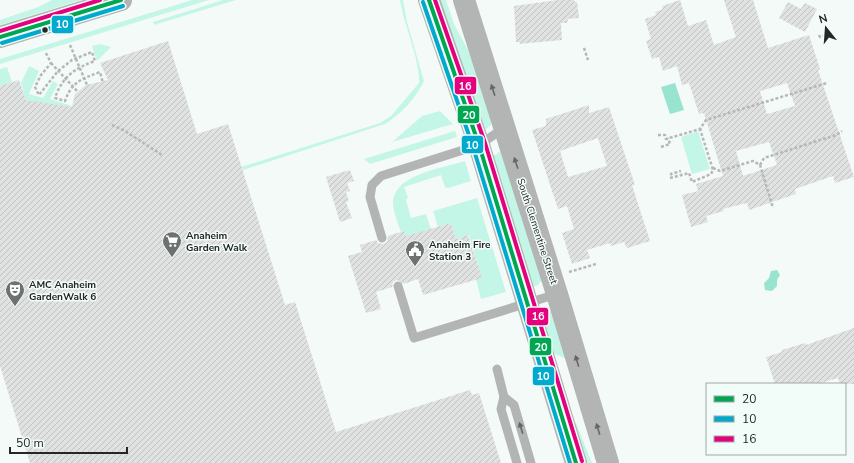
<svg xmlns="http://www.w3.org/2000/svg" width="854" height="463" font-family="'Nunito Sans',sans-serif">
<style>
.green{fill:#c4f6e8}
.water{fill:#99e4cf}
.building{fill:url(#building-hatch);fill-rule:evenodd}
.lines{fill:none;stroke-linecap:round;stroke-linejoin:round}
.path{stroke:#b5b8b7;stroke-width:2.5;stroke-dasharray:3 2;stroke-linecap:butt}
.service{stroke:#b3b5b4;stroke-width:9}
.tertiary{stroke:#b3b5b4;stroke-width:22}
.secondary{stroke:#b2b4b3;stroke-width:22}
.bus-1-casing{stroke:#f2fcf9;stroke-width:7}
.bus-2-casing{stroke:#f2fcf9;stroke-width:7}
.bus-3-casing{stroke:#f2fcf9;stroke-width:7}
.bus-1{stroke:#00a651;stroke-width:4}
.bus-2{stroke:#00a9ce;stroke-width:4}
.bus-3{stroke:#e5007d;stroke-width:4}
.oneway{fill:#646766}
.bus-dot{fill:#242726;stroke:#f2fcf9;stroke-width:1.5}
.labels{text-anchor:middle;stroke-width:3;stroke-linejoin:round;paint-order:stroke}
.street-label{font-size:10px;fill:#242726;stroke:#f2fcf9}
.poi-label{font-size:10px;font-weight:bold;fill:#242726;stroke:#f2fcf9;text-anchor:start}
.line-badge{stroke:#f2fcf9;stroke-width:1.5}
.badge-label{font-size:11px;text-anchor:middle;font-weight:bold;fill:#fff}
</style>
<defs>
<pattern id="building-hatch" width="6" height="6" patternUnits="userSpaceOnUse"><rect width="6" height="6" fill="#e0e2e2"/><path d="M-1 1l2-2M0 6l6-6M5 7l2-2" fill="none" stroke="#c0c2c2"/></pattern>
</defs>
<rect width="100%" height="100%" fill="#f4faf8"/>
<!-- green -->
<g class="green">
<polygon points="52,0 81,0 0,25 0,20 38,7"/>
<polygon points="192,0 209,0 0,64 0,59"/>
<polygon points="223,0 236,0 154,25 153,22"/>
<path d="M400 0H403L407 22 424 81C416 98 401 114 385 124L243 170 241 167 380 123 391 116 419 83C420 59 404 26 400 0Z"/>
<polygon points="439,0 446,0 454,24 469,52 493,119 491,125 483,132"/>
<polygon points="100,44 111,47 97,61 92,46"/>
<polygon points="29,66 39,71 29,94 43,98 53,81 58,84 50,99 72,106 67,110 26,100 21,83"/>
<polygon points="7,67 12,82 0,86 0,69"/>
<polygon points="440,111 453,124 392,142 422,116"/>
<polygon points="455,131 457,137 370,164 364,159"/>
<polygon points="698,131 710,169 692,174 681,137"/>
<polygon points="501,150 542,280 538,285 532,287 491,156 497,154"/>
<path d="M465 161 471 181 448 188 445 187 441 175 404 187 408 198 406 200 411 218 426 214 431 229 407 240 404 231 401 232C398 223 393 212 393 202 395 174 443 168 465 161Z"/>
<polygon points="477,198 506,292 481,299 476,279 481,277 469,235 456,239 451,223 438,227 433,211"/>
<polygon points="540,309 553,312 566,359 553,353"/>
<polygon points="576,423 592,463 587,463 573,424"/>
</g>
<!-- water -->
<g class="water">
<polygon points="675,83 684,110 670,114 661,87"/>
<polygon points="777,270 780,275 777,280 777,286 772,291 765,290 764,283 769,278 771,271"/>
</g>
<!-- building -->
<g class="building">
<polygon points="558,0 574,0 575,2 577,2 579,18 568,19 567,23 561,23 562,40 519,44 520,42 516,42 514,6"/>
<path d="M680 0 688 26 706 20 714 45 736 37 724 0H753L768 48 809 35 820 69 818 70 854 177 835 183 833 176 795 189 796 194 749 210 747 203 723 209 724 211 706 216 708 222 691 227 682 195 698 191 696 184 723 176 704 113 699 114 689 83 682 85 677 66 663 71 659 57 652 59 646 41 651 39 645 19 656 15 655 12 663 9 662 6ZM787 83 795 106 767 114 760 91ZM769 142 777 165 743 176 736 151Z"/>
<polygon points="788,2 801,9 805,3 817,9 805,32 779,18"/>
<polygon points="168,41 197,134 228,124 285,305 295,302 336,432 470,390 472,395 479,393 501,463 30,463 0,366 0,86 19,80 26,100 72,107 75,94 86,85 108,80 100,63"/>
<path d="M589 105V113L609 107 635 185H632L650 241 627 248 624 242 611 246 610 243 587 250 590 258 572 264 562 233 574 229 567 206 558 209 532 130 546 126V119ZM598 138 607 166 568 177 560 151Z"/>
<polygon points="350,170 354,181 347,183 350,191 346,192 349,201 346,202 352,218 340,222 326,177"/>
<polygon points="451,223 456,239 468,235 482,278 423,295 418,279 404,284 397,280 393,282 392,287 376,292 381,309 366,313 348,256 362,252 360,245 376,240 378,243 383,244 387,242 388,236 404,231 406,236"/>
<polygon points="854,328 854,384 840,384 838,378 817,384 775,384 766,357 782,352 782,350 805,343 806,345"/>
</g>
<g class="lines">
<!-- path -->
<g class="path">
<polyline points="819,35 820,37 829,34"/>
<polyline points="70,45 87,85"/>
<polyline points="584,48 588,60"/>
<path d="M46 53 51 63 41 75 35 87 39 95 58 71 72 60 92 52 95 61C75 68 62 77 55 98L65 101C72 81 82 79 100 72L103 83"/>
<polyline points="51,63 78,92"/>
<polyline points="112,125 125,131 162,155"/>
<polyline points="658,135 665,135 666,139 700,129 706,120 827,83"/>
<polyline points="661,147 670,144 668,138"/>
<polyline points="760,165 764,158 836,135 842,131"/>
<polyline points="713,168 720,171 753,161 760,165 773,208"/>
<polyline points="672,175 671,174 681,171"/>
<polyline points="670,178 689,173 692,182 711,174 713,170 700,129"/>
<polyline points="569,272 596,264"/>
</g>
<!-- service -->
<g class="service">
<polyline points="382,238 370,197 372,185 381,176 479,145 504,128"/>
<polyline points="398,286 414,338 557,294"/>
<polyline points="497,369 504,397 514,405 531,463"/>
<polyline points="504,397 501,409 517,463"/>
</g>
<!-- tertiary -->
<g class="tertiary">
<polyline points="429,0 479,145 576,463"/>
<polyline points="464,0 557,294 608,463"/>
</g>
<!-- secondary -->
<polyline class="secondary" points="0,37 121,0"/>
<defs>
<g id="bus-1">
<polyline points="429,0 479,145 576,463"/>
<polyline points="0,37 121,0"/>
</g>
<g id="bus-2">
<polyline points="423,2 473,147 570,463"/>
<polyline points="2,43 123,6"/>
</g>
<g id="bus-3">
<polyline points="435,0 485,143 582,461"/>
<polyline points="0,31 100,0"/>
</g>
</defs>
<!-- bus-1 casing -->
<use href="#bus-1" class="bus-1-casing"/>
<!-- bus-2 casing -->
<use href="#bus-2" class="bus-2-casing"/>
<!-- bus-3 casing -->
<use href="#bus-3" class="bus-3-casing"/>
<!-- bus-1 -->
<use href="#bus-1" class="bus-1"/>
<!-- bus-2 -->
<use href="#bus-2" class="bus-2"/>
<!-- bus-3 -->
<use href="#bus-3" class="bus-3"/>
</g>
<!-- one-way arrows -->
<defs><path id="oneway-solid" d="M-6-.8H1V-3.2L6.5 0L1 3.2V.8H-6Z"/></defs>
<g class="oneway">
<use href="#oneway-solid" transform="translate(493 90) rotate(-108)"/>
<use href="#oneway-solid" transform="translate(516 163) rotate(-108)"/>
<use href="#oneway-solid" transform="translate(577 361) rotate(-107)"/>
<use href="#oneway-solid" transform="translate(521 428) rotate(-107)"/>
<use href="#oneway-solid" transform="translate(598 429) rotate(-107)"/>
</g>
<!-- icons -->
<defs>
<symbol id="supermarket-pin" viewBox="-11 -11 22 30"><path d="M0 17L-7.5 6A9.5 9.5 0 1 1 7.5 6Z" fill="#6d7170" stroke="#f2fcf9"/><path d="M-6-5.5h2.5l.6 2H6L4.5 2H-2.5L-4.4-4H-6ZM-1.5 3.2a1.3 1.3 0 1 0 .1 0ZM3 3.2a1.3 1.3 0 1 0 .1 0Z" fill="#fff"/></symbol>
<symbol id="civic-pin" viewBox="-11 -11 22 30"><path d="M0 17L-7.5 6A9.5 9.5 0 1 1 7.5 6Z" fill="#6d7170" stroke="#f2fcf9"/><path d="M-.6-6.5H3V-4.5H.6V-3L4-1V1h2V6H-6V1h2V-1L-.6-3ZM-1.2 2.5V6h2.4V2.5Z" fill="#fff"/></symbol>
<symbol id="theatre-pin" viewBox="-11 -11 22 30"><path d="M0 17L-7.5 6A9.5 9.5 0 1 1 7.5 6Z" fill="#6d7170" stroke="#f2fcf9"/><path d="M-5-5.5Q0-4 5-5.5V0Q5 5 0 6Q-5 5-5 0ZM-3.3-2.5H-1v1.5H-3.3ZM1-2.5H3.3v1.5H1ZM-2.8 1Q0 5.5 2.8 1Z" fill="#fff"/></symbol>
</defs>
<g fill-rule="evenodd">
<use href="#supermarket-pin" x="161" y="230" width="22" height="30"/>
<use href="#civic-pin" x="404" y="239" width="22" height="30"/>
<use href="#theatre-pin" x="4" y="279" width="22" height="30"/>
</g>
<!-- markers -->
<circle class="bus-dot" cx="45" cy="30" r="3.5"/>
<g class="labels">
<!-- street labels -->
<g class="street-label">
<text transform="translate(538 231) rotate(72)" y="4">South Clementine Street</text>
</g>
<!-- poi labels -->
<g class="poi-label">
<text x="186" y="239">Anaheim<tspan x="186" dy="12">Garden Walk</tspan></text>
<text x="429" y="248">Anaheim Fire<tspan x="429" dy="12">Station 3</tspan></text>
<text x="29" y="288">AMC Anaheim<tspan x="29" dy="12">GardenWalk 6</tspan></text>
</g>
</g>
<g class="line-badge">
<rect x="51" y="15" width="23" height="19" rx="4" fill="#00a9ce"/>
<rect x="454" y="76" width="23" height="19" rx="4" fill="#e5007d"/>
<rect x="457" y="105" width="23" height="19" rx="4" fill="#00a651"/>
<rect x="461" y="135" width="23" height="19" rx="4" fill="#00a9ce"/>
<rect x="526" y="307" width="23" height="19" rx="4" fill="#e5007d"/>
<rect x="529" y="337" width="23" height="19" rx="4" fill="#00a651"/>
<rect x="532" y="366" width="23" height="20" rx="4" fill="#00a9ce"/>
</g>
<g class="badge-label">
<text x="62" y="28">10</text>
<text x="465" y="90">16</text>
<text x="469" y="119">20</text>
<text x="472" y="149">10</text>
<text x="538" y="320">16</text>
<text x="541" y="351">20</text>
<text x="543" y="380">10</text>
</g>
<!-- legend -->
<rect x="706" y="383" width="140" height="72" fill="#f2fcf9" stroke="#a0a7a5"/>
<rect x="714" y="396" width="20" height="6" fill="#00a651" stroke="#a0a7a5"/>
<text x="742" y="403" font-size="12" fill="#242726">20</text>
<rect x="714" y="416" width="20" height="6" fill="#00a9ce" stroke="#a0a7a5"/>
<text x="742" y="423" font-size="12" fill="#242726">10</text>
<rect x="714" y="436" width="20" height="6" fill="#e5007d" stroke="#a0a7a5"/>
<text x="742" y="443" font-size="12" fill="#242726">16</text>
<!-- north arrow -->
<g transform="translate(826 28) rotate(343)" stroke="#f2fcf9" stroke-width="3" paint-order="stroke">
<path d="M0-3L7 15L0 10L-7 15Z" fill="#242726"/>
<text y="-6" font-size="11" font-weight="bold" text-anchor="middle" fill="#242726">N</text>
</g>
<!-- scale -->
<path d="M10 447v6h117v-6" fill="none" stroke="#242726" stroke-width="2"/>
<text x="16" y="447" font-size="12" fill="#242726" stroke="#f2fcf9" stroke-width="3" paint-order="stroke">50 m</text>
</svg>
